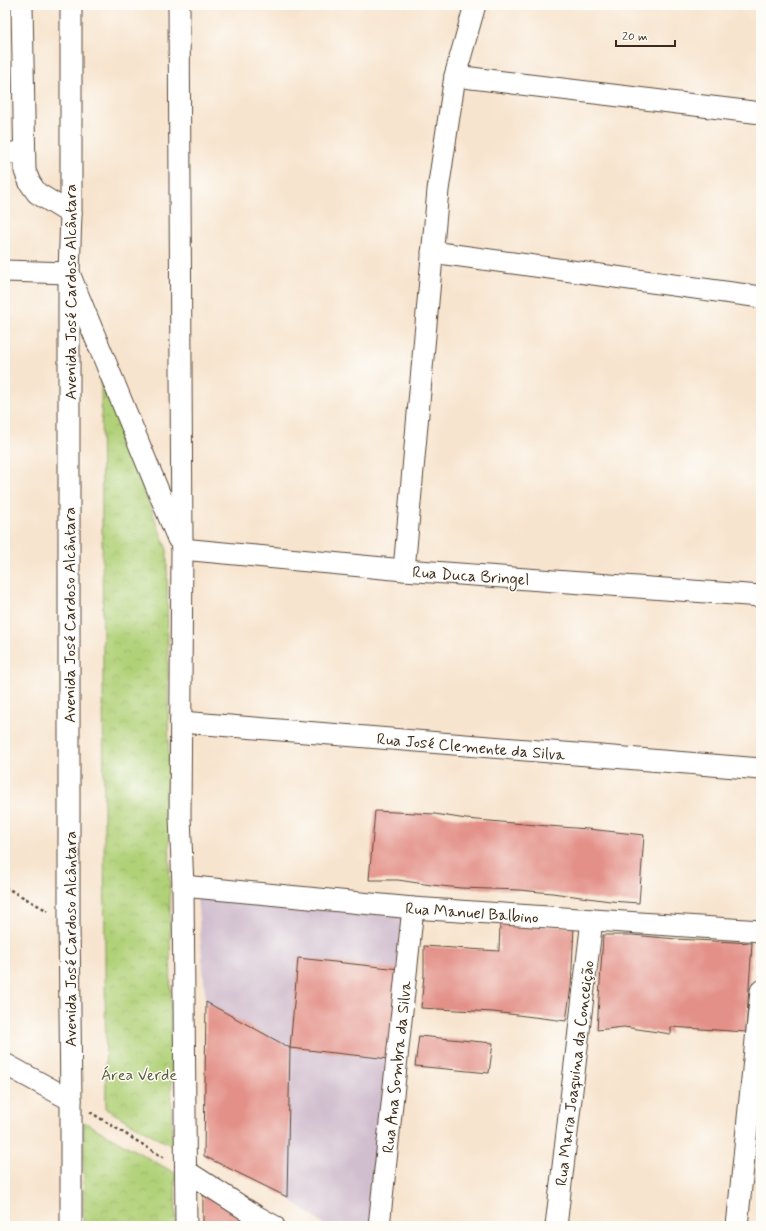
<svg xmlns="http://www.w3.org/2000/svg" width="766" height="1231" font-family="Mynerve,sans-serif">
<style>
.industrial{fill:#d0bdce}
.park{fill:url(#park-crowns);stroke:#767e4b}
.building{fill:#e39188}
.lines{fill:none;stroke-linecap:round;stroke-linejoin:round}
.minor-casing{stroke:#574638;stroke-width:23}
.path{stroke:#574638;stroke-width:2.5;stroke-dasharray:3 3;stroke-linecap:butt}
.minor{stroke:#fff;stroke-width:21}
.labels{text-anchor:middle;stroke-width:3;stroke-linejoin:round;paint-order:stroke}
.street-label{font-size:16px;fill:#3b2a1e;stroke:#fdfcf7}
.park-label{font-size:16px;fill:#5e5c39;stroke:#fdfcf7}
</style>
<defs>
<pattern id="park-crowns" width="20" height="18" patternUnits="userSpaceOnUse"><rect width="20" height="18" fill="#b1d178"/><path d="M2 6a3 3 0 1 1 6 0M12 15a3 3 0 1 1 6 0" fill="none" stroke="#99b467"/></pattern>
</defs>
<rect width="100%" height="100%" fill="#fdfcf7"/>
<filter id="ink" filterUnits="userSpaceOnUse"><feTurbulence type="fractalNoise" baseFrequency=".025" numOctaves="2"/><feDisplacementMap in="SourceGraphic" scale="8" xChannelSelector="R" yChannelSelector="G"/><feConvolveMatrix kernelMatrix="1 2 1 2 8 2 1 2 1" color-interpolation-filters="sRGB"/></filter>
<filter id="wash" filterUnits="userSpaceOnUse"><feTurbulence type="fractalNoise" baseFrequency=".012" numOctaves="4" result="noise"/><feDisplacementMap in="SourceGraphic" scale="16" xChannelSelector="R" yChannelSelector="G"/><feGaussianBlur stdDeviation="0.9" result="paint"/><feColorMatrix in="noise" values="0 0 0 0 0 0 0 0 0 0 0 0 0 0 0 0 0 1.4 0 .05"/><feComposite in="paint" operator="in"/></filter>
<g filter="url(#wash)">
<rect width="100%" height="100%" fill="#f7e4ce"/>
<!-- industrial -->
<polygon class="industrial" points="197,897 402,916 399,969 298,958 291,1048 389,1059 371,1226 325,1226 287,1197 290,1048 206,1002"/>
<!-- park -->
<g class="park">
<polygon points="101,380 167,550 172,1146 106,1109"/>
<polygon points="84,1122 175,1173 176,1226 83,1226"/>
</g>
<g id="blocks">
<!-- building -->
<g class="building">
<polygon points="375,811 435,814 466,819 548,826 588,829 644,835 639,903 610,901 552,893 519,890 461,888 431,885 398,880 369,880"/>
<polygon points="500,924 574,927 571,987 566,1021 493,1012 421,1008 424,975 424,946 499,951"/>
<polygon points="603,935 632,935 676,939 752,943 746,1032 671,1027 671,1034 624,1027 597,1030"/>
<polygon points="298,958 399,969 389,1059 290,1048"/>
<polygon points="206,1002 290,1048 287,1197 204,1156"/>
<polygon points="419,1036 493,1043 489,1073 415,1066"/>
<polygon points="203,1195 255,1226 203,1226"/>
</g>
</g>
</g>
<g filter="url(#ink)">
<use href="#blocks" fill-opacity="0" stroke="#574638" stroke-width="1"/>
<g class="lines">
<defs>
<g id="minor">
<polyline points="22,5 25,171 30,183 37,193 71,214"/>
<polyline points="179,5 182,549 180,817 183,886 186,1226"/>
<polyline points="455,76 761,113"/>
<polyline points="5,153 24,153"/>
<polyline points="432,252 761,297"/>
<polyline points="5,271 69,273 178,539"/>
<polyline points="182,549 404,570 761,596"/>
<polyline points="404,570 438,190 455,76 475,5"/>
<polyline points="181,722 761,769"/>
<polyline points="183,886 413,908 761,931"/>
<polyline points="5,1064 71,1100"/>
<polyline points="186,1171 256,1216 274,1226"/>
<polyline points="71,1226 71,1100 69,923 69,273 71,214 71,5"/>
<polyline points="379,1226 413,908"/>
<polyline points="556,1226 592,920"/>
<polyline points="737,1226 761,991"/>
</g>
</defs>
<!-- minor casing -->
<use href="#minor" class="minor-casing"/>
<!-- path -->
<g class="path">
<polyline points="5,887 48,911"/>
<polyline points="90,1112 166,1159"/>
</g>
<!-- minor -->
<use href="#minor" class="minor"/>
</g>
</g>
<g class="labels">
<!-- street labels -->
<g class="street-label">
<text transform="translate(70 292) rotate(-90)" y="6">Avenida José Cardoso Alcântara</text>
<text transform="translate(471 575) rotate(4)" y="6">Rua Duca Bringel</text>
<text transform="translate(69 615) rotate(-90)" y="6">Avenida José Cardoso Alcântara</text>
<text transform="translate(471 746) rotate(5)" y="6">Rua José Clemente da Silva</text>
<text transform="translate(472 912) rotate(4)" y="6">Rua Manuel Balbino</text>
<text transform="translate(70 939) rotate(-90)" y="6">Avenida José Cardoso Alcântara</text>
<text transform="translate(396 1067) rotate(-84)" y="6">Rua Ana Sombra da Silva</text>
<text transform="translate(574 1073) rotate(-83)" y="6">Rua Maria Joaquina da Conceição</text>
</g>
<!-- park labels -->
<g class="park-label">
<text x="139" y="1080">Área Verde</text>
</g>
</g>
<!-- margin -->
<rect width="766" height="1231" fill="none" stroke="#fdfcf7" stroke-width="20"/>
<!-- scale -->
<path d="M616 40v6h59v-6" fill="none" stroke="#3b2a1e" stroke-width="2"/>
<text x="622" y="40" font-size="12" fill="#3b2a1e" stroke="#fdfcf7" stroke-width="3" paint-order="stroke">20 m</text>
</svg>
